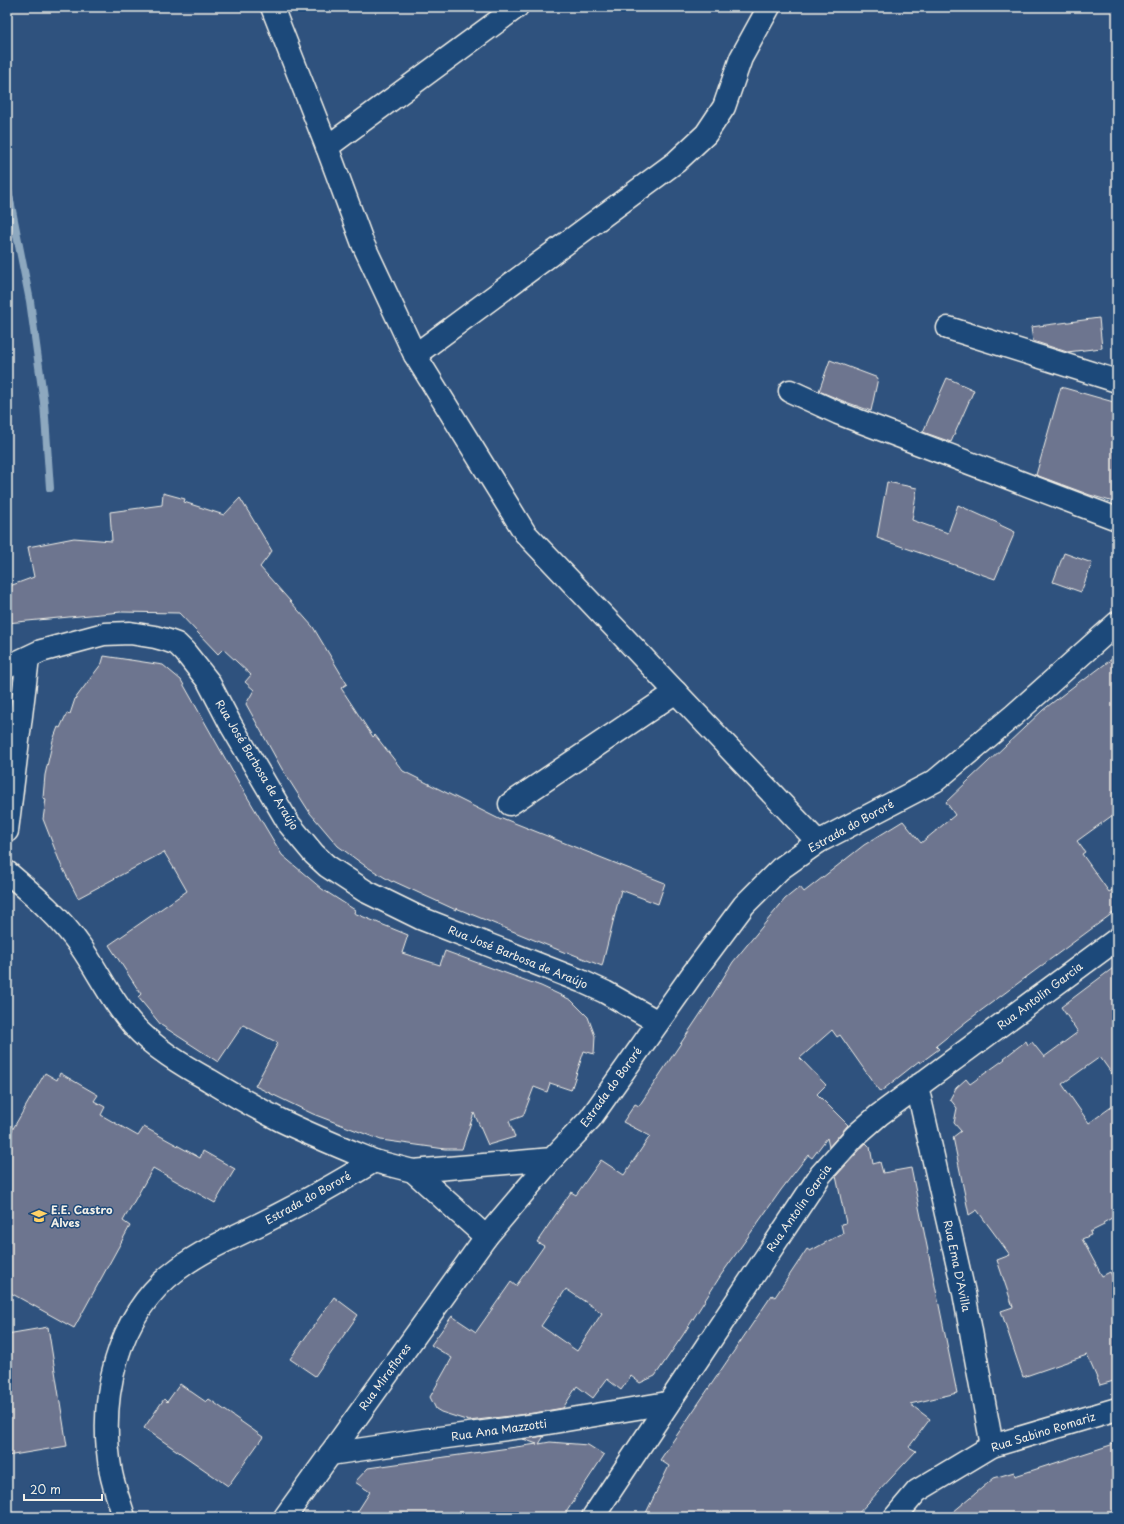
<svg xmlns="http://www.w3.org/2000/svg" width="1124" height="1524" font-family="'Playpen Sans',sans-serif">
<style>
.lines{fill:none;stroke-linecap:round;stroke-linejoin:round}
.stream{stroke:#8da8bf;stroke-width:8}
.building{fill:#6d748f;stroke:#f4f1e8;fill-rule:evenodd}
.minor-casing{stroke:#f4f1e8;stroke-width:25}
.minor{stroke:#1f4a7a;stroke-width:22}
.labels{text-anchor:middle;stroke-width:3;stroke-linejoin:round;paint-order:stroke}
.street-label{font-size:11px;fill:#f4f1e8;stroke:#1f4a7a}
.poi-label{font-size:11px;font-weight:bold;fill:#f4f1e8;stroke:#1f4a7a;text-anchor:start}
</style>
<rect width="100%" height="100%" fill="#2f527e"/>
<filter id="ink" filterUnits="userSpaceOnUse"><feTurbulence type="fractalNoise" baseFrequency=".025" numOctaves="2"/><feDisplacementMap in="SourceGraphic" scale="8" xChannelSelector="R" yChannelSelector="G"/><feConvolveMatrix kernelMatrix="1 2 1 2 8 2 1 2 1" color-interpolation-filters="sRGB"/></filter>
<g filter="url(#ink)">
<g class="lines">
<!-- stream -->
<polyline class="stream" points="7,185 30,301 44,403 50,488"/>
</g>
<!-- building -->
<g class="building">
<polygon points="1099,318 1102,348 1067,352 1033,341 1031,327"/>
<polygon points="830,360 878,378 871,411 843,401 819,391"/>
<polygon points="947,378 974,390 951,442 923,432"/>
<polygon points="1061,387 1117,403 1117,503 1090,495 1036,475"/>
<polygon points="887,482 917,488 912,520 948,533 958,505 1000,524 1000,525 1015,532 995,579 877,538"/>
<polygon points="163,493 185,499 184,502 224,515 240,498 272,551 260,567 313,627 347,684 341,688 373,737 375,735 403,771 501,820 502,818 665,883 658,904 621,890 602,966 567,952 566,953 456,908 456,910 393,881 392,882 364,865 338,846 310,813 282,769 246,704 254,690 245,682 251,675 223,649 218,654 179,613 121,612 7,623 7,587 34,577 28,547 74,538 112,541 110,512 162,505"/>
<polygon points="1064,553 1092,563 1081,592 1053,582"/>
<path d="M1117 655V812L1077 841 1085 852 1082 854 1109 892 1117 887V910L967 1021 936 1046 939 1049 920 1063 919 1061 880 1092 840 1035 837 1037 832 1030 800 1058 826 1085 817 1094 848 1125 829 1147 827 1138 812 1158 808 1155 781 1190 721 1275 683 1335 655 1376 640 1383 631 1376 621 1390 607 1379 593 1398 577 1386 563 1408 534 1413 469 1421 441 1412 436 1409 430 1397 452 1358 431 1345 452 1316 476 1332 511 1282 516 1286 544 1246 537 1242 571 1192 576 1195 601 1160 624 1175 650 1136 623 1122 635 1104 639 1106 705 1007 733 962 785 899 800 887 804 892 864 845 903 821 921 843 955 815 946 802 969 780 1043 710 1083 679 1084 680ZM566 1289 602 1313 577 1351 541 1326Z"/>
<polygon points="104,656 163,665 181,680 239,783 282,855 322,889 355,910 354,913 408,935 402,953 440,965 445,951 541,986 571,1000 588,1017 595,1036 594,1054 584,1051 571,1090 550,1083 547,1092 534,1087 523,1116 509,1121 515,1137 488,1145 474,1113 462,1149 445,1149 381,1140 313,1114 255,1086 278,1043 243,1025 218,1062 161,1025 138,997 141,994 109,945 187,891 175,870 164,852 78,898 61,865 43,819 46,799 43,798 45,775 53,740 58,727 60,728 67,713 70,714 75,699 102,663"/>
<polygon points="1117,965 1117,1081 1100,1057 1062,1084 1089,1123 1117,1103 1117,1215 1103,1223 1104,1225 1090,1232 1091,1235 1082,1239 1102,1276 1110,1272 1117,1285 1117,1380 1100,1385 1087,1355 1023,1377 1001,1311 1013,1307 997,1260 1010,1255 977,1210 969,1215 953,1137 961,1131 954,1123 957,1108 950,1099 956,1088 966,1079 970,1084 1005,1059 1004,1058 1026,1041 1028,1045 1032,1042 1044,1057 1078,1032 1061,1007"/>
<polygon points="45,1073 57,1080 60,1073 98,1095 94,1101 105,1107 101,1115 138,1136 144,1127 200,1158 203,1151 235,1169 215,1203 153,1168 123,1221 130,1226 74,1328 7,1291 7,1139"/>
<polygon points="866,1143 870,1147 873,1164 880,1162 883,1173 911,1168 957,1393 910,1404 930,1419 909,1447 916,1451 855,1517 644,1517 669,1466 660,1460 772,1295 775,1297 807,1249 810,1251 843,1233 841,1224 846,1223 836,1176"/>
<polygon points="334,1297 358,1315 315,1376 290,1359"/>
<polygon points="48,1327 67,1446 7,1456 7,1334"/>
<polygon points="180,1384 206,1402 209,1399 263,1437 228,1486 144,1428 164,1399 167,1402"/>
<polygon points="544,1436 539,1444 550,1442 588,1445 604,1455 563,1517 354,1517 370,1492 355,1482 368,1468 537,1444 523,1439"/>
<polygon points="1117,1443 1117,1517 947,1517 994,1478 1014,1472 1015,1476"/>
</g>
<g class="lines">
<defs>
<g id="minor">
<polyline points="272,7 327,147 363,244 415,355 525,533 818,842"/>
<polyline points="327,147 517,7"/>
<polyline points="948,328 1117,381"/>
<polyline points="415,355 676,162 706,134 724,107 741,58 769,7"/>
<polyline points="790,391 838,413 1117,519"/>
<polyline points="7,667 41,651 104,634 130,633 155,637 166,640 177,644 185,652 208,681 231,725 289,824 314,854 327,866 365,891 420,918 581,981 605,992 658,1022"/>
<polyline points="510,804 676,692"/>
<polyline points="7,831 28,658"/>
<path d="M7 872C34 895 61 918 81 947 99 973 112 1002 133 1025 154 1048 182 1065 209 1080 232 1094 256 1108 280 1120 311 1135 343 1148 374 1161"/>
<polyline points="917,1086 964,1293 992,1446"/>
<polyline points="413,1171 486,1237"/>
<polyline points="330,1454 424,1440 536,1425 667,1403"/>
<path d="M124 1517C120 1503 114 1488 111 1473 98 1400 115 1315 178 1269 207 1247 242 1234 274 1217 308 1200 341 1181 374 1161L413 1171 552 1159 590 1119 691 976 744 905 780 869 818 842 935 781 1014 715 1117 623"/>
<polyline points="285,1517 486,1237 552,1159"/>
<polyline points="593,1517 821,1174 855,1136 879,1115 1117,939"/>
<polyline points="895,1517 917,1491 992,1446 1117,1409"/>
</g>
</defs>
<!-- minor casing -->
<use href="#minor" class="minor-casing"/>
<!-- minor -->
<use href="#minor" class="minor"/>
</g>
</g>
<!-- icons -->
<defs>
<symbol id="school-bare" viewBox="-9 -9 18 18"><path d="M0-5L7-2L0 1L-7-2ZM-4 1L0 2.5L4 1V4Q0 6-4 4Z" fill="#ffd166" stroke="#1f4a7a" stroke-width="2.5" paint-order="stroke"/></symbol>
</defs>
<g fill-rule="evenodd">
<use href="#school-bare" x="28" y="1205" width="22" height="22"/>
</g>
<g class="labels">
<!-- street labels -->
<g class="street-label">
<text transform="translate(257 765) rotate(59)" y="4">Rua José Barbosa de Araújo</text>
<text transform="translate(851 826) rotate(-29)" y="4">Estrada do Bororé</text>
<text transform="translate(518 957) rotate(22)" y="4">Rua José Barbosa de Araújo</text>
<text transform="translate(1040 996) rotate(-37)" y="4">Rua Antolin Garcia</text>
<text transform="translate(611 1087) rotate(-54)" y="4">Estrada do Bororé</text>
<text transform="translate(308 1198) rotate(-29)" y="4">Estrada do Bororé</text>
<text transform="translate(799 1208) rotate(-55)" y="4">Rua Antolin Garcia</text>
<text transform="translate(957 1266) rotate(78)" y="4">Rua Ema D'Avilla</text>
<text transform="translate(385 1377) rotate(-54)" y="4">Rua Miraflores</text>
<text transform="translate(499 1430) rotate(-8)" y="4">Rua Ana Mazzotti</text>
<text transform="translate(1043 1432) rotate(-17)" y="4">Rua Sabino Romariz</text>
</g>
<!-- poi labels -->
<g class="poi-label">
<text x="51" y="1214">E.E. Castro<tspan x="51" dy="13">Alves</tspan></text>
</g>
</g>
<!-- margin -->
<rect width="1124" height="1524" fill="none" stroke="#1f4a7a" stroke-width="24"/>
<rect x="12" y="12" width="1100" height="1500" fill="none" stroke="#f4f1e8" stroke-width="1.5" filter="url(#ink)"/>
<!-- scale -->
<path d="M24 1494v6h78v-6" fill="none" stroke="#f4f1e8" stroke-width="2"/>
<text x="30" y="1494" font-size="12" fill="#f4f1e8" stroke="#1f4a7a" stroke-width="3" paint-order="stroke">20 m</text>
</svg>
